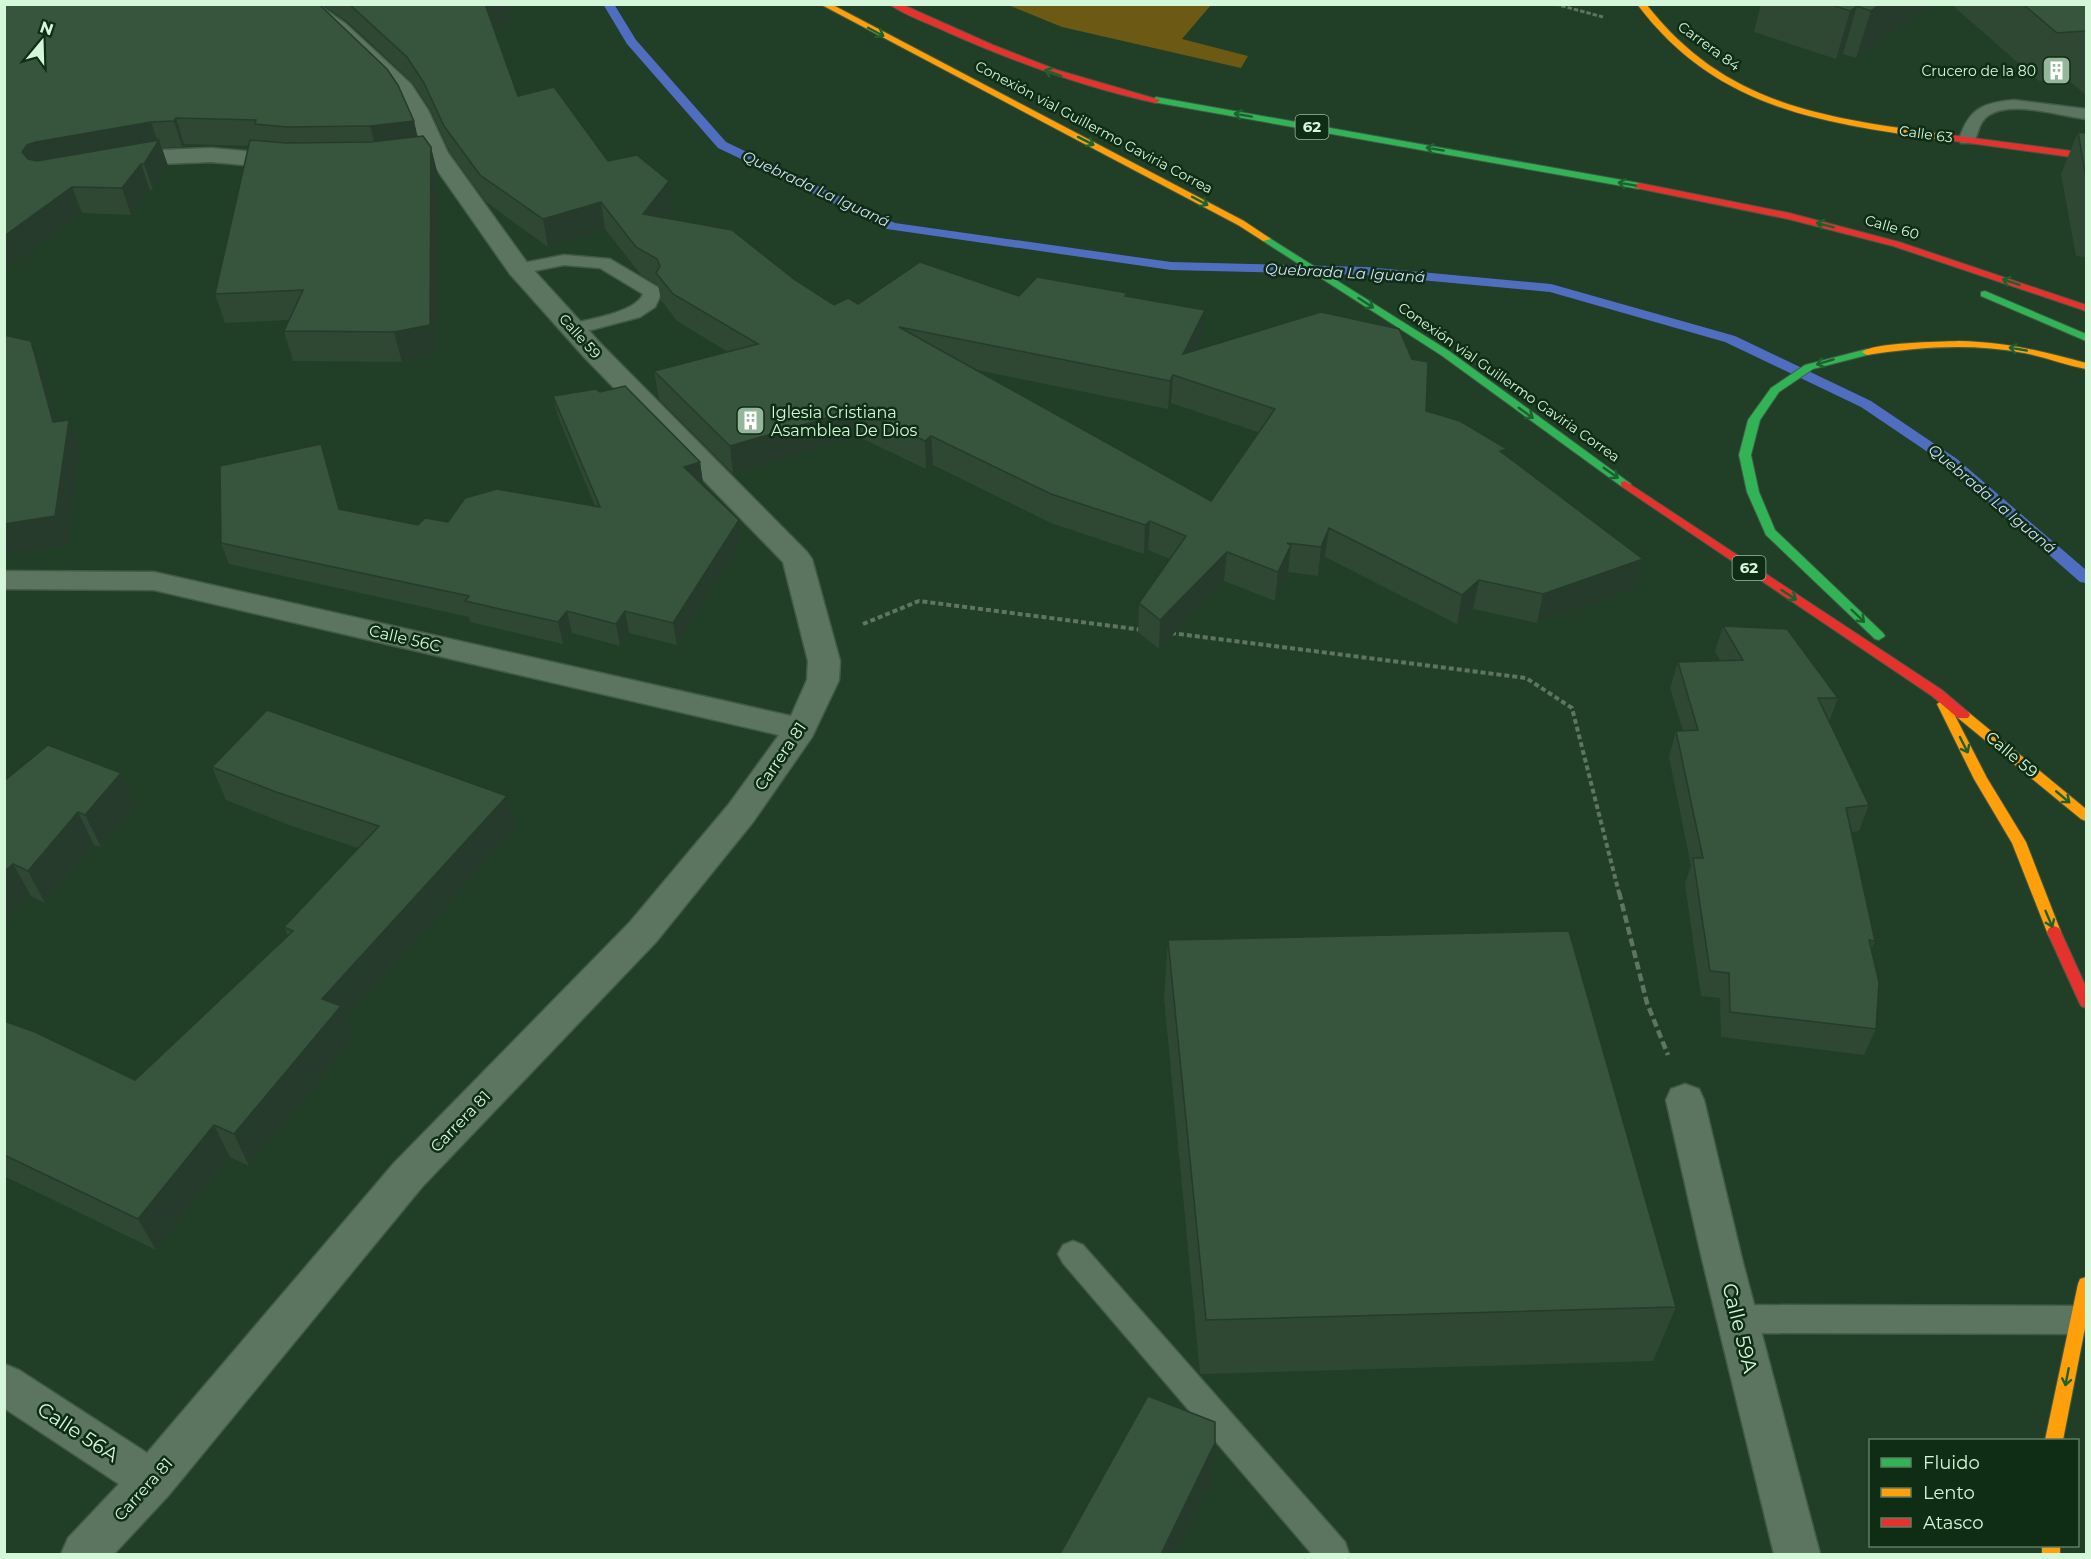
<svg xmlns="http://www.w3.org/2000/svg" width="2091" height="1559" font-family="Montserrat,sans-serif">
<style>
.green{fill:#6c5a14}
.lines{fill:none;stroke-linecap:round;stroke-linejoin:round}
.stream{fill:#506ec0;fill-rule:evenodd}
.lane-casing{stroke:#425a47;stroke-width:3}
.street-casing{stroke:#425a47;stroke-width:3}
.fast-casing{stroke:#425a47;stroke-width:2}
.slow-casing{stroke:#425a47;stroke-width:2}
.jam-casing{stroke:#425a47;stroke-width:2}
.path-far2{stroke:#5d7562;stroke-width:3;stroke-dasharray:4.5 2;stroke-linecap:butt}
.path-far1{stroke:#5d7562;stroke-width:4;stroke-dasharray:5 3;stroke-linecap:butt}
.path{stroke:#5d7562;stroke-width:4.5;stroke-dasharray:8 4;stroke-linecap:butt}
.lane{fill:#5c7560;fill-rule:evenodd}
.street{fill:#5c7560;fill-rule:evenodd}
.fast{fill:#30b455;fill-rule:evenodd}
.slow{fill:#ff9f0a;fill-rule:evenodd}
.jam{fill:#e5322d;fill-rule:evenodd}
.wall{fill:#2f4834;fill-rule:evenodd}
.shaded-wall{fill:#263b2b}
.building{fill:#37543d;stroke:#263b2b;stroke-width:1.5;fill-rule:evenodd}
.oneway{stroke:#1c622f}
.labels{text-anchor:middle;stroke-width:5;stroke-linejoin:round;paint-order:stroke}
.far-street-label{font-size:14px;fill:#d5f7d9;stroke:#0f2c15}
.far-poi-label{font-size:14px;fill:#d5f7d9;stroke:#0f2c15;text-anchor:end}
.shield{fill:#0f2c15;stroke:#9aba9e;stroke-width:1.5}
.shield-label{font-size:15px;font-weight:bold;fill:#d5f7d9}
.far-water-label{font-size:15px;font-style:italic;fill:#d5dff8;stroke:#0f2c15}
.poi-label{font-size:16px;fill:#d5f7d9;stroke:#0f2c15;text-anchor:start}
.street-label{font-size:16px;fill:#d5f7d9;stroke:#0f2c15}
.near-street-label{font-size:20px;fill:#d5f7d9;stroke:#0f2c15}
</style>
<rect width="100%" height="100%" fill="#213e27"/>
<!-- green -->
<polygon class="green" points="1008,5 1211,5 1182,39 1248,56 1241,68 1062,27"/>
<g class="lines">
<!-- stream -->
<polygon class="stream" points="603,4 614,4 636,40 726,142 895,223 1171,262 1366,267 1551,284 1735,336 1871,401 1957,459 2086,570 2086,583 2080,582 1947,465 1861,407 1725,342 1550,292 1366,275 1171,270 887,229 718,148 627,44"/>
<defs>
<g id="lane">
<path d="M2014 100 2086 109V119C2061 116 2012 100 1989 115 1978 122 1979 134 1973 143H1961L1959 140C1969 108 1983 103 2014 100Z"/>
<path d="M564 255 610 259 659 288 662 292 655 307 640 317 572 335 565 333 563 329 565 325C585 320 636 313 643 294L600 268 564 265 519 274 513 273 510 269 513 265Z"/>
<polygon points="1073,1241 1083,1245 1345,1542 1349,1554 1312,1554 1063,1263 1058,1254 1063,1245"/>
<polygon points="1737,1305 2078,1306 2086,1309 2086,1331 2078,1334 1737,1333 1726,1329 1722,1319 1726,1309"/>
</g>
<g id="street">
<polygon points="292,4 317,4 346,24 411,84 428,110 448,153 528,264 602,345 807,552 812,559 840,661 839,680 812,737 753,822 656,942 422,1187 168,1496 114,1554 61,1554 68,1538 119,1484 4,1408 4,1364 19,1370 147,1453 394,1163 630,922 729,804 779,735 154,590 4,589 4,571 154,572 791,716 807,680 808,661 783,562 584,357 510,274 426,154 406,110 395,93 332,32"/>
<polygon points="211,148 291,155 299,157 302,162 299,167 291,169 211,162 160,164 122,171 114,169 111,164 114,159 160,150"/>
<polygon points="1685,1084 1699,1089 1704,1100 1742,1259 1820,1554 1774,1554 1702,1259 1666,1100 1671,1089"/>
</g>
<g id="fast">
<polygon points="1156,97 1639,183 1644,186 1639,189 1153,102 1152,100"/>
<polygon points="1266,236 1449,351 1631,484 1629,486 1621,486 1441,355 1263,241 1263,237"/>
<polygon points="1985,291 2086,334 2086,341 1981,296 1981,292"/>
<polygon points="1867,349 1871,350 1871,354 1813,369 1779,392 1760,420 1751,455 1759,492 1775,530 1883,633 1885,636 1879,640 1875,639 1766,535 1747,492 1739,455 1748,420 1771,388 1805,365"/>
</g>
<g id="slow">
<polygon points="820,4 831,4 1244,221 1271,239 1263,241 1238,225"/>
<path d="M1637 4H1646C1727 108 1828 118 1950 135L1955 138 1950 141C1826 123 1718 112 1637 4Z"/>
<path d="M1959 341C2005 342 2042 351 2086 363V369C2065 365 2045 357 2024 353 1972 343 1918 347 1867 355L1862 352C1875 342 1939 342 1959 341Z"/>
<polygon points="1943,700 1949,704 1987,778 2026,842 2061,932 2059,936 2049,936 2047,932 2012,843 1974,779 1937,704"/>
<polygon points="1963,711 1968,712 2086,809 2086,821 2081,819 1958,718 1956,715 1958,712"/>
<polygon points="2086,1277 2086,1323 2063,1440 2045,1440 2078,1284 2080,1279"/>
<rect x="2042" y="1546" width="18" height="8"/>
</g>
<g id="jam">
<path d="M889 4H901L993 45 1057 70 1160 100 1156 103C1083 87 1015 62 947 32 928 23 906 16 889 4Z"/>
<polygon points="1950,135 2086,153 2086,159 1947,140 1947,136"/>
<polygon points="1639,183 1789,213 1899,242 2086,305 2086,311 1893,246 1788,219 1636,188 1634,186"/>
<polygon points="1625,481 1942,690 1968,712 1970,715 1968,718 1958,718 1932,696 1621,486 1621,482"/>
<polygon points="2054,926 2059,928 2061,932 2086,987 2086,1008 2081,1006 2079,1002 2047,932 2049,928"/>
</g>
</defs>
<!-- lane casing -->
<use href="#lane" class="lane-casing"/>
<!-- street casing -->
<use href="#street" class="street-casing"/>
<!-- fast casing -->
<use href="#fast" class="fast-casing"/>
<!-- slow casing -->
<use href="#slow" class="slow-casing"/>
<!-- jam casing -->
<use href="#jam" class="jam-casing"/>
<!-- path-far2 -->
<polyline class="path-far2" points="1555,4 1603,17"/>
<!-- path-far1 -->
<g class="path-far1">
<polyline points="863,624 919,601 1143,630"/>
<polyline points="1171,633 1526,678 1572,708 1619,893"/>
</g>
<!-- path -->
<polyline class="path" points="1619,892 1647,1003 1668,1055"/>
<!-- lane -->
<use href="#lane" class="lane"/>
<!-- street -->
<use href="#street" class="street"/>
<!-- fast -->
<use href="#fast" class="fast"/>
<!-- slow -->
<use href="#slow" class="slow"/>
<!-- jam -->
<use href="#jam" class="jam"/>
</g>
<!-- wall -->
<g class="wall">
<polygon points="4,4 414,121 417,137 438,175 437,354 402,362 293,361 284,331 289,320 225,323 215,294 249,146 184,144 182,147 162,148 168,166 153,190 150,190 131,215 82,213 4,271"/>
<path d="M321 4H507L511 24 494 28 518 96 673 207 665 218 795 280 834 305 1019 296 1127 293V297L1203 337 1197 349 1426 411 1506 455 1635 588 1537 623 1473 609 1457 624 1325 557 1318 576 1288 572 1275 601 1224 581 1159 649 1138 632 1139 603 1170 559 1148 550 1144 554 1051 523 933 465 926 469 859 437 733 474 659 399 654 371 728 352 677 321 661 300 658 285 641 275 605 229 548 247 486 202 450 152 430 109 413 83 348 22ZM977 370 1168 409 1171 403 1258 432 1211 501Z"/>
<polygon points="1761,4 1933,4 1856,58 1843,54 1836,59 1754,32"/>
<polygon points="1951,4 2086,4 2086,95 2067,79 2039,81"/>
<polygon points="2078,132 2086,133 2086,257 2076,256 2061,174"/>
<polygon points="600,392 700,462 703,483 702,484 739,520 742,542 677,645 629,633 620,646 572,633 563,644 470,622 469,617 229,564 221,543 328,465 340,509 418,525 448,522 595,506 558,417 553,396"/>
<polygon points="1723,626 1838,698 1829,722 1869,805 1859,831 1852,832 1875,941 1871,950 1876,1029 1864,1055 1721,1037 1720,998 1701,996 1685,884 1691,866 1669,757 1676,731 1683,731 1670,688 1678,662 1720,660 1715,651"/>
<polygon points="212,767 507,796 516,829 346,1019 354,1039 249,1166 230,1157 156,1250 4,1176 4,1021 135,1080 288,936 284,927 358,848 289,825 226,800"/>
<polygon points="121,773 136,806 101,847 94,845 45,903 31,896 4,922 4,781"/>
<polygon points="1168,940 1676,1307 1653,1361 1200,1374 1164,998"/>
</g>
<!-- shaded-wall -->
<g class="shaded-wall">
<polygon points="485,4 507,4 511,24 490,29"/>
<polygon points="1880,4 1933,4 1856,58 1871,11"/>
<polygon points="1857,6 1843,54 1836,59 1850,11"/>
<polygon points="176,118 184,144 182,147 174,121"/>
<polygon points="414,121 420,147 377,152 370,126"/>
<polygon points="151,122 158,142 159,140 168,166 153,190 144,164 37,172 22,152 27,145 36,142"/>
<polygon points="431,147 438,175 437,354 402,362 394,332"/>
<polygon points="141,164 150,190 131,215 122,188"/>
<polygon points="669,181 673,207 647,241 643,214"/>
<polygon points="72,187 82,213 4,271 4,236"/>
<polygon points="601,202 605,229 548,247 543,219"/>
<polygon points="1205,310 1203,337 1183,378 1183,354"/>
<polygon points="31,341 43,370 65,449 69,420 81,449 68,546 4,556 4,524 53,422"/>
<polygon points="1173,375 1171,403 1168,409 1170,381"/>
<polygon points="857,409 859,437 733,474 730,446"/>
<polygon points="931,436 933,465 926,469 925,441"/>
<polygon points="321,444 328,465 345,531 339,509"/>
<polygon points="1507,449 1501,477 1500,451"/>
<polygon points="700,462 703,483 687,488 684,467"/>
<polygon points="739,520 742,542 677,645 673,623"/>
<polygon points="1150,521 1148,550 1144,554 1145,525"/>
<polygon points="1329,528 1325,557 1318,576 1321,547"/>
<polygon points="1291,545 1288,574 1275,601 1278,572"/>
<polygon points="1227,552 1224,581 1159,649 1160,620"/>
<polygon points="1643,559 1635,588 1537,623 1543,594"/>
<polygon points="1479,580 1473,609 1457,624 1462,595"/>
<polygon points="567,611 572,633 563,644 558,622"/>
<polygon points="625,611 629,633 620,646 616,624"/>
<polygon points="121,773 136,806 101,847 85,815"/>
<polygon points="507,796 516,829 346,1019 354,1039 249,1166 234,1134 322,999"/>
<polygon points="78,812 94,845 45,903 28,871"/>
<polygon points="13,864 31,896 4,922 4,872"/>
<polygon points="214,1125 230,1157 156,1250 138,1219"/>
<polygon points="1215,1443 1210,1484 1176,1554 1161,1554"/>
</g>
<!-- building -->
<g class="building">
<polygon points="4,4 318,4 324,9 387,69 398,85 414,121 370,126 287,127 255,124 256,120 176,118 174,121 151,122 36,142 27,145 22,152 28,159 37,161 159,140 144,164 141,164 122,188 72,187 4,236"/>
<path d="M349 4H485L518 96 554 87 608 161 637 155 669 181 643 214 732 230 795 280 834 305 848 298 858 304 920 262 1019 296 1037 277 1127 293 1125 296 1205 310 1183 354 1321 312 1399 329 1412 359 1428 362 1426 411 1460 421 1507 449 1500 451 1643 559 1543 594 1479 580 1462 595 1329 528 1321 547 1287 543 1291 545 1278 572 1227 552 1160 620 1139 603 1186 536 1150 521 1145 525 1051 494 931 436 925 441 857 409 730 446 654 371 758 344 673 294 656 273 660 266 657 259 636 247 601 202 543 219 480 175 444 126 424 83 407 57ZM899 327 1170 381 1173 375 1275 409 1211 501Z"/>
<polygon points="1829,4 1880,4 1871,11 1857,6 1850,11"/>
<polygon points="2023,4 2086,4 2086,32 2085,31 2057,33"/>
<polygon points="2078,132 2086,133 2086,178"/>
<polygon points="423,136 431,147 430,325 394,332 284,331 303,290 215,294 250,140 286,143 370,142"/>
<polygon points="4,335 31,341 53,422 69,420 55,516 4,524"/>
<polygon points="625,386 700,462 684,467 739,520 673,623 625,611 616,624 567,611 558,622 465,601 469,596 221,543 220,466 321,444 339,509 418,525 425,518 448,522 465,498 497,489 600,507 553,396 596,389 600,392"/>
<polygon points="1723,626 1787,629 1838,698 1818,698 1869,805 1846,808 1875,941 1869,940 1879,982 1876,1029 1730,1012 1729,973 1710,971 1693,858 1703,858 1676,731 1698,730 1678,662 1743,660"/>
<polygon points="267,710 507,796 322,999 341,1006 234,1134 214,1125 138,1219 4,1155 4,1021 35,1032 135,1080 293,931 284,927 379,826 276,792 212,767"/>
<polygon points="48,745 121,773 85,815 78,812 28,871 13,864 4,872 4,781"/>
<polygon points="1569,931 1676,1307 1206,1320 1168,940"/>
<polygon points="1148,1396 1215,1422 1215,1443 1161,1554 1060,1554"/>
</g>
<!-- one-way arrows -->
<defs><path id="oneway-shaft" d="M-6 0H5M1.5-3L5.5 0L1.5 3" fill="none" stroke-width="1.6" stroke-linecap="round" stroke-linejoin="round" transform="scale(1.5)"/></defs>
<g class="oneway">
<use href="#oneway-shaft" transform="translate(876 32) rotate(28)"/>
<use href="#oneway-shaft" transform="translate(1053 73) rotate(-159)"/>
<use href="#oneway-shaft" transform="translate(1243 115) rotate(-170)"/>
<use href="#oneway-shaft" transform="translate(1086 141) rotate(27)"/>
<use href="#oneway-shaft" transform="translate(1435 149) rotate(-170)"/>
<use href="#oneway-shaft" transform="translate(1627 184) rotate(-170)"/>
<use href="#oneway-shaft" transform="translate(1200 201) rotate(28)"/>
<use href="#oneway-shaft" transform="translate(1825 225) rotate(-165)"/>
<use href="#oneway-shaft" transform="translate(2011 282) rotate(-162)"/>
<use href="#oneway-shaft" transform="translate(1366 303) rotate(33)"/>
<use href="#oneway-shaft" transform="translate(2018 349) rotate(-170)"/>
<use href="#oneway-shaft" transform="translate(1825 362) rotate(163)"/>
<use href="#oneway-shaft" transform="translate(1526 413) rotate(36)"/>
<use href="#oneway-shaft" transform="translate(1611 473) rotate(35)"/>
<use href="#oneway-shaft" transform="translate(1789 595) rotate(33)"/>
<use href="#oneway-shaft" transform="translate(1858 616) rotate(44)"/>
<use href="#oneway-shaft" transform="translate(1964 745) rotate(63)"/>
<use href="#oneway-shaft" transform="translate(2063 797) rotate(40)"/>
<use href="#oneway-shaft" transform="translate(2049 919) rotate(67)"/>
<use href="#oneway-shaft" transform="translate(2067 1377) rotate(101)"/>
</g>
<!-- icons -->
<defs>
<symbol id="building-square" viewBox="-11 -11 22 22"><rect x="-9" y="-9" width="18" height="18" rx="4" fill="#96b69b" stroke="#0f2c15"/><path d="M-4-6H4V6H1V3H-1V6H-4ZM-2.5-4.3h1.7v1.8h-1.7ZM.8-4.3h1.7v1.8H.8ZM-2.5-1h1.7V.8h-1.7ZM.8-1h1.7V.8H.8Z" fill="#fff"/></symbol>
</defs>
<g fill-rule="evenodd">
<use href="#building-square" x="2040" y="54" width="33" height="33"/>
<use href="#building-square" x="734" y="404" width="33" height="33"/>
</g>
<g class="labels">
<!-- far-street labels -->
<g class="far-street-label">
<text transform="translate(1709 46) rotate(36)" y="5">Carrera 84</text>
<text transform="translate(1094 127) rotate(28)" y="5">Conexión vial Guillermo Gaviria Correa</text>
<text transform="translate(1926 134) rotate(8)" y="5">Calle 63</text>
<text transform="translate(1892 227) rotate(16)" y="5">Calle 60</text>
<text transform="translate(580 336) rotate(48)" y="5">Calle 59</text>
<text transform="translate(1509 382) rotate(35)" y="5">Conexión vial Guillermo Gaviria Correa</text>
</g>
<!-- far-poi labels -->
<g class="far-poi-label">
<text x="2036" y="76">Crucero de la 80</text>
</g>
<!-- shield labels -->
<g class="shield">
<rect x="1295.5" y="115" width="33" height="24" rx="4.5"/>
<rect x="1732.5" y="556" width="33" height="24" rx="4.5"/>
</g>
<g class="shield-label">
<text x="1312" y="132">62</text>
<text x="1749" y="573">62</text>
</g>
<!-- far-water labels -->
<g class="far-water-label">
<text transform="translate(816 189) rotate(25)" y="5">Quebrada La Iguaná</text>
<text transform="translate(1345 273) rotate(3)" y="5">Quebrada La Iguaná</text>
<text transform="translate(1992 499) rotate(40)" y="5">Quebrada La Iguaná</text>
</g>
<!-- poi labels -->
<g class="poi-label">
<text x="771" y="418">Iglesia Cristiana<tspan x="771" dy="18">Asamblea De Dios</tspan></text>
</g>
<!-- street labels -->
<g class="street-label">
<text transform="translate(405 638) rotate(13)" y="6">Calle 56C</text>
<text transform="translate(2012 754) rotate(40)" y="6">Calle 59</text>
<text transform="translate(780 756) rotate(-56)" y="6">Carrera 81</text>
<text transform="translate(460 1121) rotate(-46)" y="6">Carrera 81</text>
<text transform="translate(143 1489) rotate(-48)" y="6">Carrera 81</text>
</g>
<!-- near-street labels -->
<g class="near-street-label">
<text transform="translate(1740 1328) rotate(76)" y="7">Calle 59A</text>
<text transform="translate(78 1432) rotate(33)" y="7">Calle 56A</text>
</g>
</g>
<!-- border -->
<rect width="2091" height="1559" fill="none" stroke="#d5f7d9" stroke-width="12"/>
<!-- legend -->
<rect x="1869" y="1439" width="210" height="108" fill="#0f2c15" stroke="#5e7d63" stroke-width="1.5"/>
<rect x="1881" y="1458" width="30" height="9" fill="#30b455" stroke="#5e7d63" stroke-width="1.5"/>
<text x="1923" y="1469" font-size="18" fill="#d5f7d9">Fluido</text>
<rect x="1881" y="1488" width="30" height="9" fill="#ff9f0a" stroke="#5e7d63" stroke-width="1.5"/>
<text x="1923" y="1499" font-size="18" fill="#d5f7d9">Lento</text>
<rect x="1881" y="1518" width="30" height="9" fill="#e5322d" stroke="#5e7d63" stroke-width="1.5"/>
<text x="1923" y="1529" font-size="18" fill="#d5f7d9">Atasco</text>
<!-- north arrow -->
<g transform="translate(42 42) rotate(19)" stroke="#0f2c15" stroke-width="4.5" paint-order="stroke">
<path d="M0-4.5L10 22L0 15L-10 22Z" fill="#d5f7d9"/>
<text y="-9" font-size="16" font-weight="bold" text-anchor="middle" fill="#d5f7d9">N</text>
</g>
</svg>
